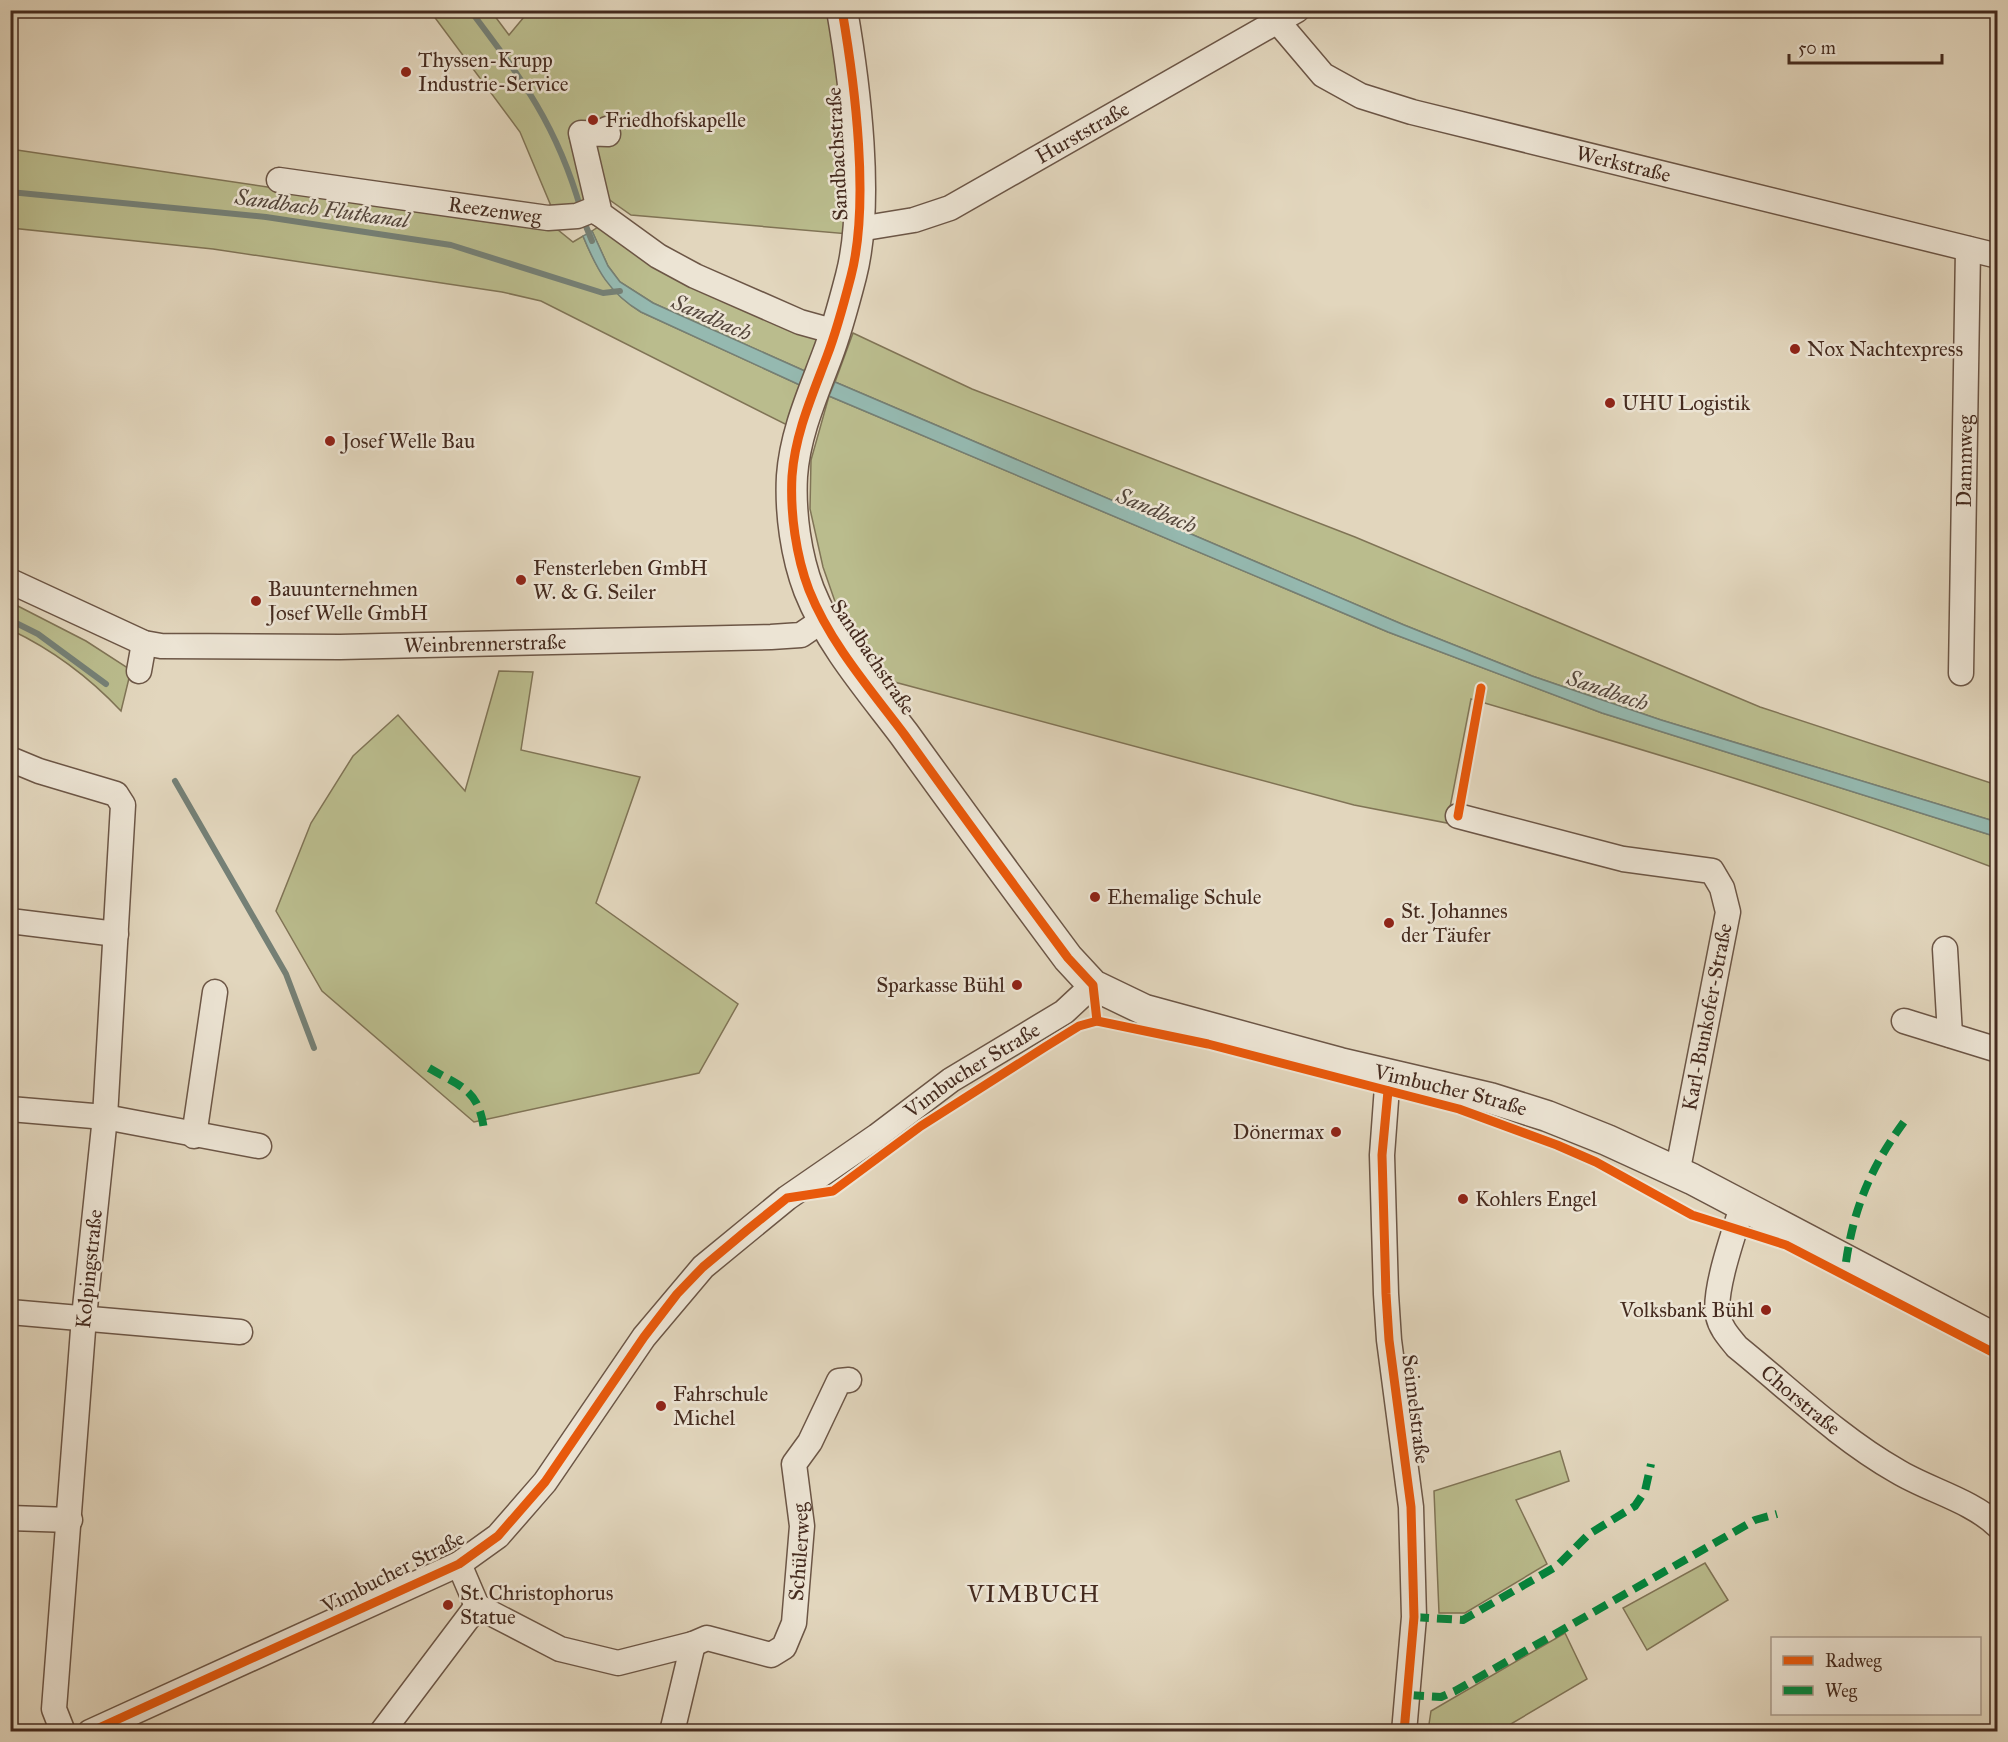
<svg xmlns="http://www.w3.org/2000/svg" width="2008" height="1742" font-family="'IM FELL Great Primer',serif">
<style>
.green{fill:#babc8d;stroke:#807456;stroke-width:1.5}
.water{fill:#95b9b0;stroke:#758076;stroke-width:1.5}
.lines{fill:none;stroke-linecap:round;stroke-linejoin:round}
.stream{stroke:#758076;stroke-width:6}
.minor-casing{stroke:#6c5646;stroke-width:27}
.tertiary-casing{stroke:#6c5646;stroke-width:33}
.minor{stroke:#ece4d4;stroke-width:24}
.tertiary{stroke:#ece4d4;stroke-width:30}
.quiet{stroke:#00873e;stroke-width:8;stroke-dasharray:15 8;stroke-linecap:butt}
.cycleway-casing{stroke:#ece4d4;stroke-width:13}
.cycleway{stroke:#e8590c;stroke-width:9}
.poi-dot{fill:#8f2418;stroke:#ece4d4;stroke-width:2}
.labels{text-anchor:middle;stroke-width:5;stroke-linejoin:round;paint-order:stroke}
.poi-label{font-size:21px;fill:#452b1f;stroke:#ece4d4;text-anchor:start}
.street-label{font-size:21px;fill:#452b1f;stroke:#ece4d4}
.water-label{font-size:22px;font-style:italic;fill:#55473c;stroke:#ece4d4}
.quarter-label{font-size:24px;letter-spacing:1.5px;fill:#452b1f;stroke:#ece4d4}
</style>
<rect width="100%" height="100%" fill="#e2d6bd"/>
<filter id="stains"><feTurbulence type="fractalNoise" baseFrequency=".00333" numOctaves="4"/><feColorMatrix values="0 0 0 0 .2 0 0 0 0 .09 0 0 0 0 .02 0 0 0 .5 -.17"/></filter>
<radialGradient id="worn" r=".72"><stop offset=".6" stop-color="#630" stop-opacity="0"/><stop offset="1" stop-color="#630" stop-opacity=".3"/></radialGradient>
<!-- green -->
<g class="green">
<polygon points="430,11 491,11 509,35 529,11 824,11 836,23 851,114 849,234 631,215 607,198 591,137 569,137 589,204 554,213 520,132"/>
<path d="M10 149 558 230 573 242 583 236C596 268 611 294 641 312L802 386 789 426 541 301 502 292 213 249 11 228Z"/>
<polygon points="598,227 821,340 807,372 653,303 620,282 608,266 592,231"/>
<polygon points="853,333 972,389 1355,537 1760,707 1997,785 1997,822 1661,720 1532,676 1404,625 835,382"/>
<path d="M829 396 1388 632 1602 713 1997 837V869C1825 803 1648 751 1471 699L1447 823 1354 805 887 680 840 616 823 567 810 509 811 460Z"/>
<path d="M10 602 86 641 131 670 121 711C89 677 53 650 11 630Z"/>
<polygon points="499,671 533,672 521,750 640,777 596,903 738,1004 699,1073 474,1122 322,991 276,911 311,823 353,756 398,715 465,791"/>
<polygon points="1560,1451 1569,1481 1516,1500 1547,1564 1465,1613 1439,1613 1434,1491"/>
<polygon points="1705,1563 1728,1600 1647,1650 1623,1608"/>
<polygon points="1565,1633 1587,1679 1499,1731 1428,1731 1431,1711"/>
</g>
<!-- water -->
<g class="water">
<path d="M592 231 608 266 620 282 653 303 807 372 802 386 641 312C609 293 597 270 583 236Z"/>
<polygon points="835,382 1404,625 1532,676 1661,720 1997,822 1997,837 1602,713 1388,632 829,396"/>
</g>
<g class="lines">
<!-- stream -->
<g class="stream">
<path d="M470 10C522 79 557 125 581 210"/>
<polyline points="10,192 266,217 451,245 603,293 620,291"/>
<polyline points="583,219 592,241"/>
<polyline points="10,620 38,634 106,684"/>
<polyline points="175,781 286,974 314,1048"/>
</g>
<defs>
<g id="minor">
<path id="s1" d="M1278 22 1323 75 1361 96 1412 112 1998 256"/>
<polyline points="607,129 608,134 581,133 600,214 658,256 695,276 800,322 836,332"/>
<path id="s2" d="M279 180 548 218 577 216 592 210 600 214"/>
<path id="s3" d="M859 229 914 220 950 208 1297 10"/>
<path id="s4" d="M10 581 144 643 161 646 340 647 771 637 801 635 823 620"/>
<polyline points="139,671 144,643"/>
<path id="s5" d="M1961 673 1968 249"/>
<polyline points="10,759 39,771 116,794 123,805 105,1117 84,1317 54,1709 63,1732"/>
<polyline points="1458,816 1623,859 1712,871 1722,888 1728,912 1677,1174"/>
<polyline points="10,921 116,934"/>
<polyline points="1945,949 1950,1035"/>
<polyline points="1904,1021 1998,1050"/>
<polyline points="1388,1073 1382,1155 1386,1294 1389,1340 1411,1507 1414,1617 1404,1732"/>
<polyline points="10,1109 105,1117 259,1146"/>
<polyline points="194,1136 215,992"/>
<path id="s6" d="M1742 1207C1734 1233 1713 1291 1718 1316 1721 1329 1729 1337 1737 1347 1789 1389 1839 1438 1897 1471 1928 1490 1971 1500 1998 1526"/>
<polyline points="10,1312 240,1332"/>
<polyline points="10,1518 70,1520"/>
<polyline points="459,1564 477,1606 560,1649 618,1663 693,1644 672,1732"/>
<path id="s7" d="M693 1644 707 1638 771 1655 784 1647 794 1623 802 1526 794 1464 810 1442 839 1381 849 1380"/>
<path id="s8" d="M90 1732 459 1564 498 1536 545 1482 644 1337 703 1267 787 1198 877 1136 951 1080 1064 1012 1093 985"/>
<polyline points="382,1732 477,1606"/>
</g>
<g id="tertiary">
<path id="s9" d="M842 10C855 85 870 203 851 276 844 303 837 330 827 356 812 396 795 434 792 476 790 513 796 556 809 590 830 643 870 689 904 734 958 809 1013 884 1068 958L1093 985 1145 1010 1340 1063 1490 1098 1547 1116 1607 1140 1692 1179 1998 1340"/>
</g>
</defs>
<!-- minor casing -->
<use href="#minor" class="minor-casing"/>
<!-- tertiary casing -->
<use href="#tertiary" class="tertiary-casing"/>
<!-- minor -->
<use href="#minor" class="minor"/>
<!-- tertiary -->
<use href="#tertiary" class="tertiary"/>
<!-- quiet -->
<g class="quiet">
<path d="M429 1068C461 1087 479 1089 484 1130"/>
<path d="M1846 1262C1854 1207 1871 1167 1904 1122"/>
<polyline points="1414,1617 1463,1620 1557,1566 1589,1534 1635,1506 1645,1491 1651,1464"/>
<polyline points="1409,1695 1441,1697 1455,1691 1755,1520 1777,1514"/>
</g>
<defs>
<g id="cycleway">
<path d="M842 10C855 85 870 203 851 276 844 303 837 330 827 356 812 396 795 434 792 476 790 513 796 556 809 590 830 643 870 689 904 734 958 809 1013 884 1068 958L1093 985 1097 1021"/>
<polyline points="1458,816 1481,688"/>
<polyline points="1388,1091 1382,1155 1386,1294 1389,1340 1411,1507 1414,1617 1404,1732"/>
<polyline points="90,1732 459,1564 498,1536 545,1482 644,1337 677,1294 703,1267 746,1231 787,1198 833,1191 921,1126 1045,1047 1079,1026 1097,1021 1208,1044 1459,1109 1557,1145 1596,1162 1692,1215 1786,1245 1998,1355"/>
</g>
</defs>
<!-- cycleway casing -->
<use href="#cycleway" class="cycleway-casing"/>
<!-- cycleway -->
<use href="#cycleway" class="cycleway"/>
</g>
<!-- markers -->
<g class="poi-dot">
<circle cx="406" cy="72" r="6"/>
<circle cx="593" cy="120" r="6"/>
<circle cx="1795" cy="349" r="6"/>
<circle cx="1610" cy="403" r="6"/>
<circle cx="330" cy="441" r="6"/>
<circle cx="521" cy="580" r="6"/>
<circle cx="256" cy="601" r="6"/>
<circle cx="1095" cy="897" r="6"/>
<circle cx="1389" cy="923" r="6"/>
<circle cx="1017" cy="985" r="6"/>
<circle cx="1336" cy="1132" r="6"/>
<circle cx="1463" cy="1199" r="6"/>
<circle cx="1766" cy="1310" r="6"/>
<circle cx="661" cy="1406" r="6"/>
<circle cx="448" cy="1605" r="6"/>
</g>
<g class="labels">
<!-- poi labels -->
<g class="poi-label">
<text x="418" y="67">Thyssen-Krupp<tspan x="418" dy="24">Industrie-Service</tspan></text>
<text x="605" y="127">Friedhofskapelle</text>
<text x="1807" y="356">Nox Nachtexpress</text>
<text x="1622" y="410">UHU Logistik</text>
<text x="342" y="448">Josef Welle Bau</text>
<text x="533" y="575">Fensterleben GmbH<tspan x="533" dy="24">W. &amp; G. Seiler</tspan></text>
<text x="268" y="596">Bauunternehmen<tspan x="268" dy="24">Josef Welle GmbH</tspan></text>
<text x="1107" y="904">Ehemalige Schule</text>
<text x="1401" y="918">St. Johannes<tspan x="1401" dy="24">der Täufer</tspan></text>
<text x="1005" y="992" text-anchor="end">Sparkasse Bühl</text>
<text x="1324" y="1139" text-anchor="end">Dönermax</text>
<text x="1475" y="1206">Kohlers Engel</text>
<text x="1754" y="1317" text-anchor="end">Volksbank Bühl</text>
<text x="673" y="1401">Fahrschule<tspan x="673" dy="24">Michel</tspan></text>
<text x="460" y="1600">St. Christophorus<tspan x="460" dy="24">Statue</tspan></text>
</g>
<!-- street labels -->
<g class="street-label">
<text dy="7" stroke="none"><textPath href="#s3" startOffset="246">Hurststraße</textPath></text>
<text transform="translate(837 154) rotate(-93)" y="7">Sandbachstraße</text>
<text dy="7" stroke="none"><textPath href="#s1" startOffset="384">Werkstraße</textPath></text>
<text dy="7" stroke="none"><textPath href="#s2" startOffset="218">Reezenweg</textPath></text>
<text dy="7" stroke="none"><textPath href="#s5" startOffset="212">Dammweg</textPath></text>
<text dy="7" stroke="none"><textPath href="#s4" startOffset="489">Weinbrennerstraße</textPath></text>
<text transform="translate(873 657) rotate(56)" y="7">Sandbachstraße</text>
<text transform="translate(1707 1017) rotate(-79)" y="7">Karl-Bunkofer-Straße</text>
<text dy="7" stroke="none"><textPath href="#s8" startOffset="1126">Vimbucher Straße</textPath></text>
<text dy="7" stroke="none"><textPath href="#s9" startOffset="1454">Vimbucher Straße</textPath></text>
<text transform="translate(89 1269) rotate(-84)" y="7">Kolpingstraße</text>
<text dy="7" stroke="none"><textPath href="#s6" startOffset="232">Chorstraße</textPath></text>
<text transform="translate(1416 1409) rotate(83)" y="7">Seimelstraße</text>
<text dy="7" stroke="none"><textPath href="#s7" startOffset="194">Schülerweg</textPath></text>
<text transform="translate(393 1572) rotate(-27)" y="7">Vimbucher Straße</text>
</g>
<!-- water labels -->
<g class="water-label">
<text transform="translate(322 208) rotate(8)" y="8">Sandbach Flutkanal</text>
<text transform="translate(712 317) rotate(24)" y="8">Sandbach</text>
<text transform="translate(1157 510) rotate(23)" y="8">Sandbach</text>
<text transform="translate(1608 690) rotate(19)" y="8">Sandbach</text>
</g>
<!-- quarter labels -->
<g class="quarter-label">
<text x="1034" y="1602">VIMBUCH</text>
</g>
</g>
<!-- margin -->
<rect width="2008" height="1742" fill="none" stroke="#e2d6bd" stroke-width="36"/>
<rect x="12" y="12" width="1984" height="1718" fill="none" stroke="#452b1f" stroke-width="3"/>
<rect x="18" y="18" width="1972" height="1706" fill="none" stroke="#452b1f" stroke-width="1.5"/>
<!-- legend -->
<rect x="1771" y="1637" width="210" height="78" fill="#ece4d4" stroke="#a99a8c" stroke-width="1.5"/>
<rect x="1783" y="1656" width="30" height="9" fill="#e8590c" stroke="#a99a8c" stroke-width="1.5"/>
<text x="1825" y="1667" font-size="18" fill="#452b1f">Radweg</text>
<rect x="1783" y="1686" width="30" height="9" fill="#00873e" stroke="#a99a8c" stroke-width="1.5"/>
<text x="1825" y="1697" font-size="18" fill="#452b1f">Weg</text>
<!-- scale -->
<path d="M1789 54v9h153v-9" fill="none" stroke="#452b1f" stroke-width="3"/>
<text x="1798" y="54" font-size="18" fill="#452b1f" stroke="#ece4d4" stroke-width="4.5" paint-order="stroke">50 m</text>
<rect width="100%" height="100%" filter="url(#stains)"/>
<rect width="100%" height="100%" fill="url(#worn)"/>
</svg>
